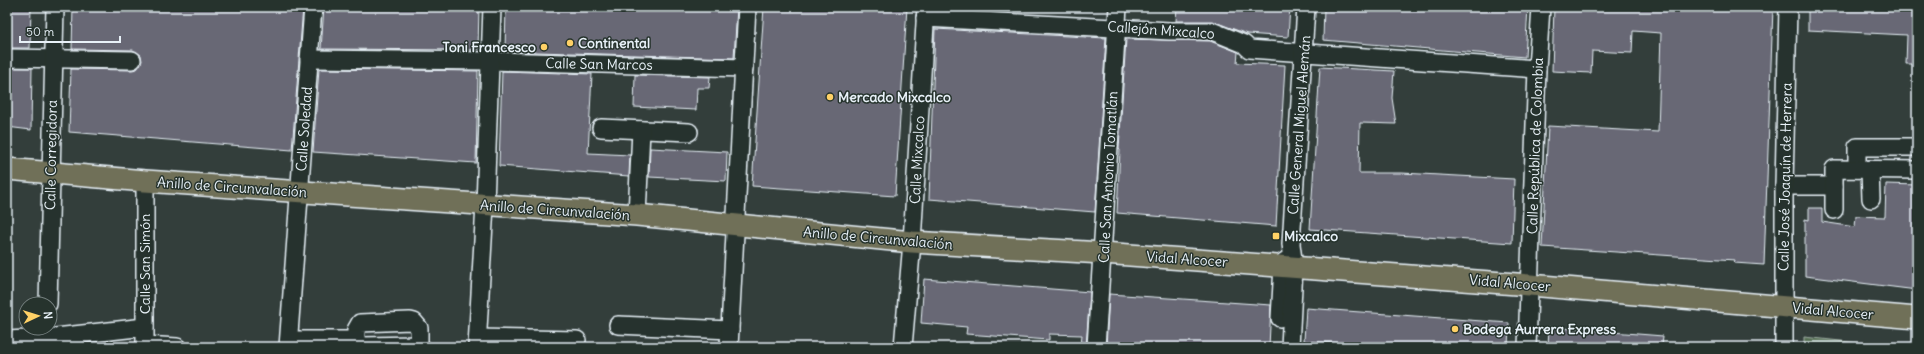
<svg xmlns="http://www.w3.org/2000/svg" width="1924" height="354" font-family="Delius,sans-serif">
<style>
.green{fill:#576f54;stroke:#a0b0a6}
.building{fill:#686874;stroke:#e8f1f8}
.lines{fill:none;stroke-linecap:round;stroke-linejoin:round}
.minor-casing{stroke:#e8f1f8;stroke-width:20}
.major-casing{stroke:#e8f1f8;stroke-width:24}
.minor{stroke:#26332d;stroke-width:17}
.major{stroke:#706f59;stroke-width:21}
.poi-dot{fill:#ffd166;stroke:#26332d;stroke-width:1.5}
.labels{text-anchor:middle;stroke-width:3;stroke-linejoin:round;paint-order:stroke}
.street-label{font-size:14px;fill:#e8f1f8;stroke:#26332d}
.poi-label{font-size:14px;font-weight:bold;fill:#e8f1f8;stroke:#26332d;text-anchor:start}
</style>
<rect width="100%" height="100%" fill="#333e3b"/>
<filter id="ink" filterUnits="userSpaceOnUse"><feTurbulence type="fractalNoise" baseFrequency=".025" numOctaves="2"/><feDisplacementMap in="SourceGraphic" scale="8" xChannelSelector="R" yChannelSelector="G"/><feConvolveMatrix kernelMatrix="1 2 1 2 8 2 1 2 1" color-interpolation-filters="sRGB"/></filter>
<g filter="url(#ink)">
<!-- green -->
<polygon class="green" points="1804,337 1895,347 1804,347"/>
<!-- building -->
<g class="building">
<polygon points="7,7 31,7 30,48 7,48"/>
<polygon points="73,7 303,7 292,150 69,132 71,69 132,70 137,69 142,61 141,55 133,50 72,49"/>
<polygon points="324,7 479,7 478,50 321,49"/>
<polygon points="506,7 737,7 734,58 505,51"/>
<polygon points="764,7 907,7 895,196 752,186"/>
<polygon points="937,7 987,7 987,11 937,9"/>
<polygon points="1177,7 1290,7 1288,37 1247,34 1212,21 1176,21"/>
<polygon points="1324,7 1528,7 1525,57 1323,40"/>
<polygon points="1554,7 1773,7 1764,265 1734,263 1735,260 1542,247 1548,126 1658,132 1661,33 1633,31 1632,53 1592,51 1591,73 1552,71"/>
<polygon points="1808,7 1917,7 1917,64 1906,64 1907,35 1808,30"/>
<polygon points="935,29 1106,38 1095,212 929,199"/>
<polygon points="1126,39 1210,41 1238,52 1237,63 1285,65 1276,226 1117,213 1120,150 1119,149"/>
<polygon points="1320,67 1394,71 1392,98 1396,124 1360,123 1359,173 1402,173 1514,179 1512,243 1310,229"/>
<polygon points="7,68 32,68 31,130 7,127"/>
<polygon points="319,69 478,71 476,163 313,152"/>
<polygon points="502,71 592,74 588,153 630,155 629,176 499,166"/>
<polygon points="635,75 710,77 709,88 697,88 696,110 634,107"/>
<polygon points="650,148 727,152 726,181 649,177"/>
<polygon points="1886,184 1917,185 1917,290 1805,276 1805,219 1809,220 1809,208 1822,208 1822,222 1855,227 1856,216 1885,217"/>
<polygon points="924,279 1090,292 1086,347 1081,346 1082,335 1049,334 1049,340 966,334 967,327 921,323"/>
<polygon points="1109,294 1271,305 1269,347 1106,347"/>
<polygon points="1306,308 1509,323 1508,347 1366,347 1366,345 1304,341"/>
<polygon points="1549,327 1663,336 1662,347 1548,347"/>
</g>
<g class="lines">
<defs>
<g id="minor">
<polyline points="925,18 1170,31 1212,31 1244,44 1249,49 1537,69"/>
<polyline points="7,58 132,60"/>
<polyline points="309,59 491,61 744,68"/>
<polyline points="601,128 689,132"/>
<polyline points="1857,169 1857,147 1917,147"/>
<polyline points="1870,169 1871,199"/>
<polyline points="1784,186 1834,186"/>
<polyline points="1834,210 1834,169 1917,170"/>
<polyline points="637,215 641,130"/>
<polyline points="48,304 55,7"/>
<polyline points="1280,318 1283,266 1285,261"/>
<polygon points="410,321 414,322 419,328 419,341 415,345 364,346 360,345 356,340 356,330 360,323"/>
<polyline points="618,325 730,330"/>
<polyline points="478,338 577,340"/>
<polyline points="7,340 47,338 145,327"/>
<polyline points="289,340 356,340"/>
<polyline points="145,345 177,347"/>
<polyline points="145,347 145,181"/>
<polyline points="288,347 313,7"/>
<polyline points="477,347 485,205 492,7"/>
<polyline points="729,347 747,7"/>
<polyline points="903,347 912,242 926,7"/>
<polyline points="1096,347 1118,7"/>
<polyline points="1290,347 1294,267 1291,244 1306,7"/>
<polyline points="1527,347 1537,69 1541,7"/>
<polyline points="1784,347 1784,186 1788,7"/>
</g>
<polyline id="major" points="7,169 145,181 637,215 912,242 1103,253 1530,285 1917,318"/>
</defs>
<!-- minor casing -->
<use href="#minor" class="minor-casing"/>
<!-- major casing -->
<use href="#major" class="major-casing"/>
<!-- minor -->
<use href="#minor" class="minor"/>
<!-- major -->
<use href="#major" class="major"/>
</g>
</g>
<!-- markers -->
<g class="poi-dot">
<circle cx="570" cy="43" r="4"/>
<circle cx="544" cy="47" r="4"/>
<circle cx="830" cy="97" r="4"/>
<rect x="1272" y="232" width="8" height="8" rx="2"/>
<circle cx="1455" cy="329" r="4"/>
</g>
<g class="labels">
<!-- street labels -->
<g class="street-label">
<text transform="translate(1161 30) rotate(4)" y="5">Callejón Mixcalco</text>
<text transform="translate(599 64) rotate(1)" y="5">Calle San Marcos</text>
<text transform="translate(1299 125) rotate(-86)" y="5">Calle General Miguel Alemán</text>
<text transform="translate(304 129) rotate(-86)" y="5">Calle Soledad</text>
<text transform="translate(1535 146) rotate(-88)" y="5">Calle República de Colombia</text>
<text transform="translate(51 155) rotate(-89)" y="5">Calle Corregidora</text>
<text transform="translate(917 160) rotate(-87)" y="5">Calle Mixcalco</text>
<text transform="translate(1108 177) rotate(-87)" y="5">Calle San Antonio Tomatlán</text>
<text transform="translate(1785 177) rotate(-89)" y="5">Calle José Joaquín de Herrera</text>
<text transform="translate(232 187) rotate(4)" y="5">Anillo de Circunvalación</text>
<text transform="translate(555 210) rotate(4)" y="5">Anillo de Circunvalación</text>
<text transform="translate(878 238) rotate(5)" y="5">Anillo de Circunvalación</text>
<text transform="translate(1187 259) rotate(4)" y="5">Vidal Alcocer</text>
<text transform="translate(145 264) rotate(-90)" y="5">Calle San Simón</text>
<text transform="translate(1510 283) rotate(5)" y="5">Vidal Alcocer</text>
<text transform="translate(1833 311) rotate(5)" y="5">Vidal Alcocer</text>
</g>
<!-- poi labels -->
<g class="poi-label">
<text x="578" y="48">Continental</text>
<text x="536" y="52" text-anchor="end">Toni Francesco</text>
<text x="838" y="102">Mercado Mixcalco</text>
<text x="1284" y="241">Mixcalco</text>
<text x="1463" y="334">Bodega Aurrera Express</text>
</g>
</g>
<!-- margin -->
<rect width="1924" height="354" fill="none" stroke="#26332d" stroke-width="24"/>
<rect x="12" y="12" width="1900" height="330" fill="none" stroke="#e8f1f8" stroke-width="1.5" filter="url(#ink)"/>
<!-- north arrow -->
<g transform="translate(38 316) rotate(86)"><circle r="19" fill="#26332d" stroke="#747f7e"/>
<path d="M0-3L7 15L0 10L-7 15Z" fill="#ffd166"/>
<text y="-6" font-size="11" font-weight="bold" text-anchor="middle" fill="#e8f1f8">N</text>
</g>
<!-- scale -->
<path d="M20 36v6h100v-6" fill="none" stroke="#e8f1f8" stroke-width="2"/>
<text x="26" y="36" font-size="12" fill="#e8f1f8" stroke="#26332d" stroke-width="3" paint-order="stroke">50 m</text>
</svg>
